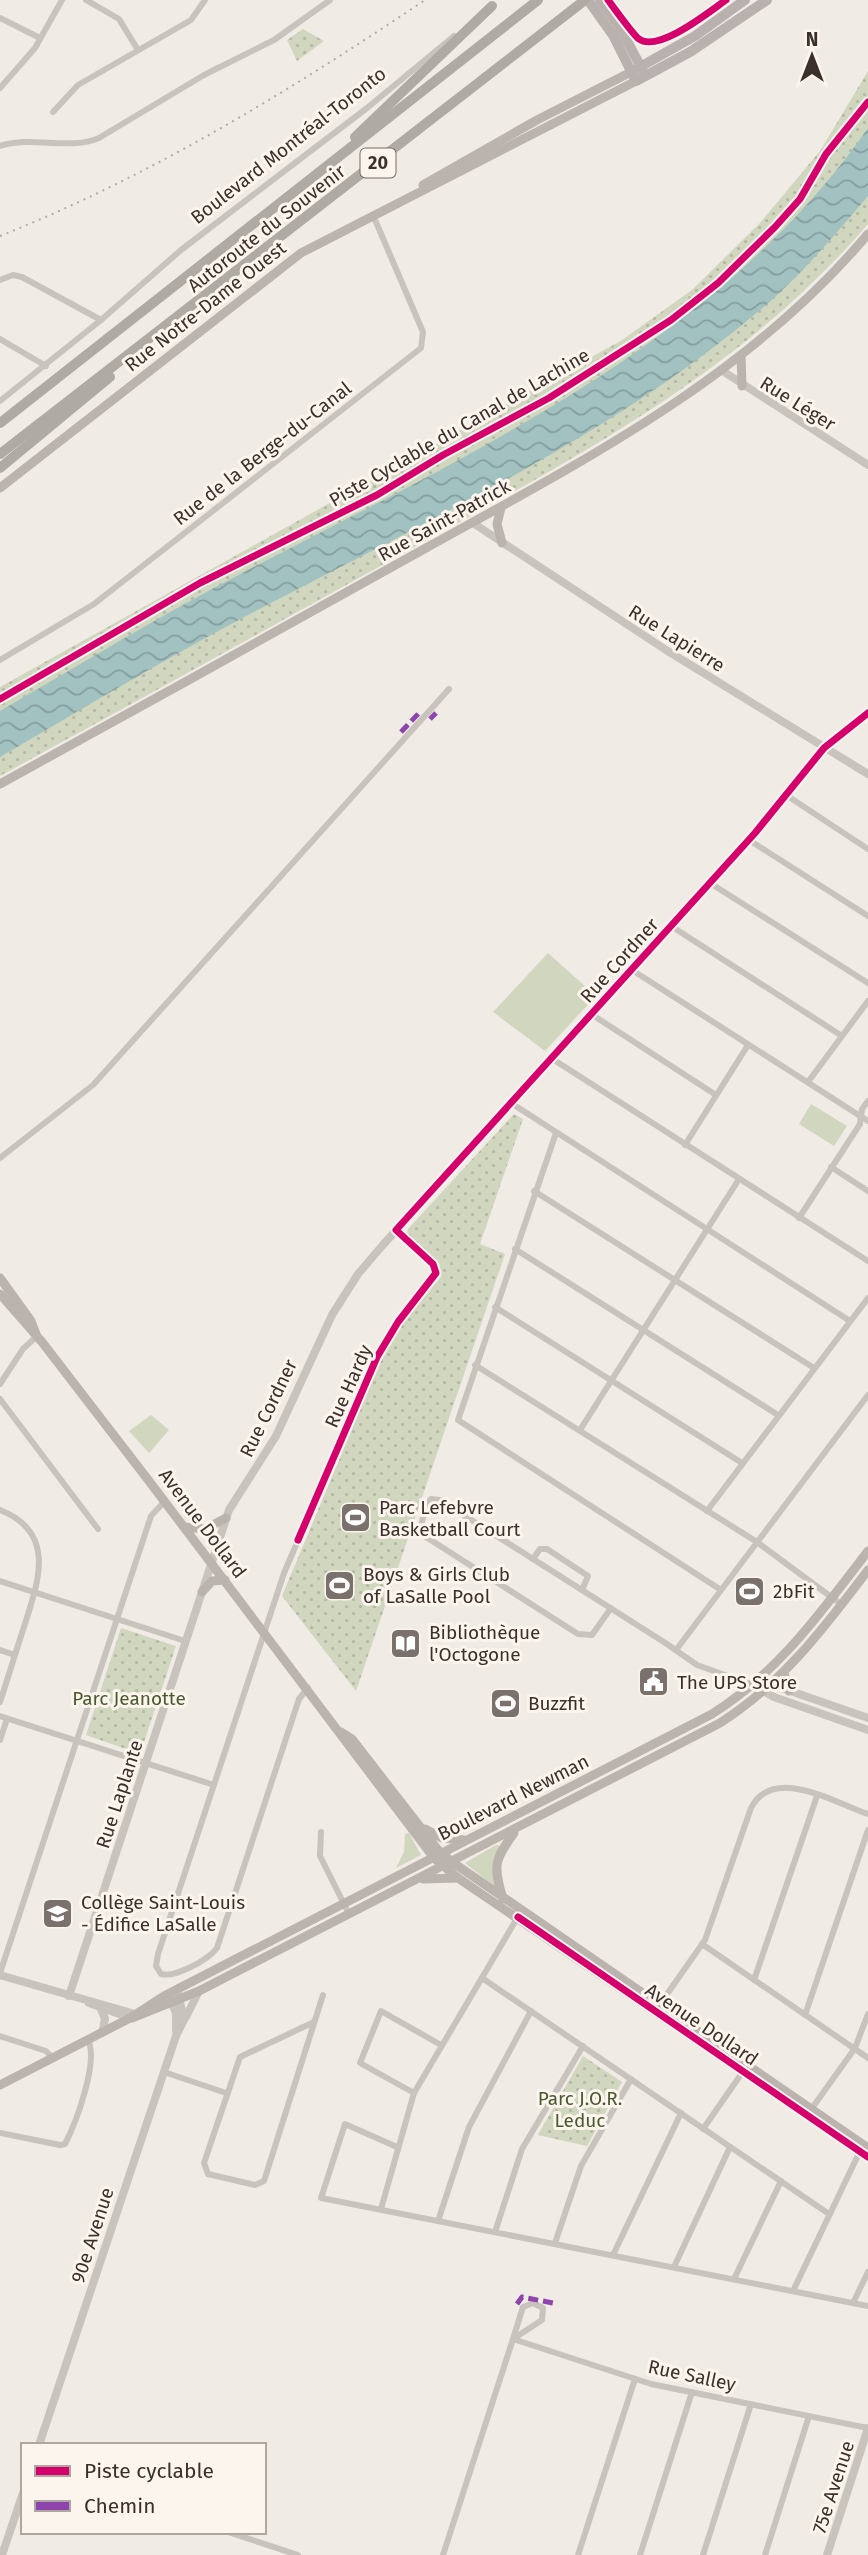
<svg xmlns="http://www.w3.org/2000/svg" width="868" height="2555" font-family="'Fira Sans',sans-serif">
<style>
.grass{fill:#d1d6bf}
.park{fill:url(#park-dots)}
.water{fill:url(#water-waves)}
.lines{fill:none;stroke-linecap:round;stroke-linejoin:round}
.minor{stroke:#c9c3be;stroke-width:6}
.tertiary{stroke:#c9c3be;stroke-width:8}
.secondary{stroke:#bab3ae;stroke-width:9}
.primary{stroke:#b8b1ad;stroke-width:10}
.motorway{stroke:#afaaa4;stroke-width:10}
.rail{stroke:#b1aca8;stroke-width:2;stroke-dasharray:2 5;stroke-linecap:butt}
.quiet{stroke:#8e44ad;stroke-width:5;stroke-dasharray:10 5;stroke-linecap:butt}
.cycleway-casing{stroke:#fbf5ee;stroke-width:11}
.cycleway{stroke:#d6006c;stroke-width:7}
.labels{text-anchor:middle;stroke-width:6;stroke-linejoin:round;paint-order:stroke}
.shield{fill:#fbf5ee;stroke:#756b66;stroke-width:2}
.shield-label{font-size:18px;font-weight:bold;fill:#3b302b}
.street-label{font-size:19px;fill:#3b302b;stroke:#fbf5ee}
.poi-label{font-size:19px;fill:#3b302b;stroke:#fbf5ee;text-anchor:start}
.park-label{font-size:19px;fill:#4a5a2e;stroke:#fbf5ee}
</style>
<defs>
<pattern id="park-dots" width="8" height="8" patternUnits="userSpaceOnUse" patternTransform="scale(1.75)"><rect width="8" height="8" fill="#d1d6bf"/><path d="M2 2h.1M6 6h.1" fill="none" stroke="#b4b8a4" stroke-width="1.8" stroke-linecap="round"/></pattern>
<pattern id="water-waves" width="16" height="10" patternUnits="userSpaceOnUse" patternTransform="scale(1.75)"><rect width="16" height="10" fill="#a1c2c1"/><path d="M0 5q4-4 8 0t8 0" fill="none" stroke="#849e9d"/></pattern>
</defs>
<rect width="100%" height="100%" fill="#f0ebe5"/>
<!-- grass -->
<g class="grass">
<polygon points="548,953 596,996 545,1051 493,1012"/>
<polygon points="811,1104 847,1126 834,1146 799,1124"/>
<polygon points="151,1415 169,1430 149,1453 129,1431"/>
<polygon points="409,1833 421,1855 396,1868 404,1852 405,1834"/>
<polygon points="496,1845 501,1846 495,1887 465,1863"/>
</g>
<!-- park -->
<g class="park">
<polygon points="303,29 324,41 297,61 287,40"/>
<path d="M868 71V224C742 371 578 456 411 549 274 625 137 701 0 776V687L622 340 692 290 759 224 820 151Z"/>
<polygon points="514,1114 523,1119 480,1244 505,1254 356,1691 282,1596 381,1360 405,1319 441,1277 439,1263 406,1235 408,1229"/>
<polygon points="121,1628 176,1646 140,1754 86,1735"/>
<polygon points="583,2056 622,2082 587,2146 538,2135"/>
</g>
<!-- water -->
<path class="water" d="M868 128V196C838 231 809 266 775 297 623 432 426 521 248 615 163 660 82 709 0 757V711C81 664 161 615 244 572 470 454 719 342 868 128Z"/>
<g class="lines">
<!-- minor -->
<g class="minor">
<polyline points="86,0 119,19 138,50"/>
<polyline points="0,18 40,38"/>
<polyline points="0,88 35,48 62,0"/>
<polyline points="53,112 78,85 191,20 205,0"/>
<path d="M0 146C32 135 68 151 99 138L204 75 274 40 330 0"/>
<polyline points="0,280 13,275 22,277 101,320"/>
<polyline points="0,339 46,366"/>
<polyline points="0,401 101,320 181,250 367,108 454,36"/>
<polyline points="0,660 94,604 421,348 423,332 373,215"/>
<polyline points="786,795 868,849"/>
<polyline points="749,840 868,916"/>
<polyline points="710,883 868,983"/>
<polyline points="671,926 842,1036"/>
<polyline points="632,970 868,1121"/>
<polyline points="591,1014 716,1095"/>
<polyline points="551,1058 868,1261"/>
<polyline points="808,1082 868,1001"/>
<polyline points="511,1103 850,1321"/>
<polyline points="556,1133 458,1420 721,1590"/>
<polyline points="685,1145 748,1045"/>
<polyline points="0,1158 93,1085 449,689"/>
<polyline points="831,1167 868,1191"/>
<polyline points="534,1191 814,1368"/>
<polyline points="799,1218 860,1124 862,1109 868,1101"/>
<polyline points="515,1249 778,1415"/>
<polyline points="495,1307 742,1463"/>
<polyline points="475,1365 757,1542 842,1605"/>
<polyline points="0,1384 23,1349 37,1336"/>
<polyline points="0,1399 98,1529"/>
<polyline points="580,1430 739,1179"/>
<path d="M0 1510C59 1533 37 1585 23 1630 15 1654 8 1678 0 1702"/>
<polyline points="707,1511 868,1298"/>
<polyline points="533,1559 540,1549 547,1549 588,1576 582,1590"/>
<polyline points="0,1581 185,1641"/>
<polyline points="611,1608 592,1635 578,1634 426,1537 421,1526 426,1505 431,1499 440,1500 667,1644 697,1665 753,1685"/>
<polyline points="0,1650 15,1655"/>
<polyline points="676,1650 868,1395"/>
<path d="M308 1688 299 1699 217 1948C208 1960 175 1978 161 1974L156 1966 158 1954 284 1573 377 1357 398 1322 436 1273 433 1264 396 1230"/>
<polyline points="0,1716 214,1785"/>
<polyline points="0,1740 7,1719"/>
<polyline points="321,1832 320,1856 349,1914"/>
<polyline points="702,1944 868,2058"/>
<polyline points="0,1973 151,1516 165,1501"/>
<polyline points="482,1978 829,2214"/>
<polyline points="754,1980 817,1796"/>
<path d="M658 2007 705 1940 751 1808C773 1765 833 1802 868 1814"/>
<polyline points="805,2015 868,1830"/>
<polyline points="314,2022 240,2057 204,2163 208,2174 255,2185 264,2181 323,1995"/>
<polyline points="0,2036 46,2051 53,2058"/>
<polyline points="164,2072 226,2093"/>
<polyline points="414,2093 360,2063 381,2011 441,2045"/>
<polyline points="810,2111 855,2048 868,2014"/>
<polyline points="703,2129 744,2070"/>
<path d="M0 2133 60 2145 65 2144C76 2123 99 2061 88 2040"/>
<polyline points="397,2147 345,2124 321,2198 868,2306"/>
<polyline points="381,2209 414,2093 519,1915"/>
<polyline points="438,2221 469,2127 531,2011"/>
<polyline points="495,2232 522,2149 583,2046"/>
<polyline points="555,2243 581,2166 631,2079"/>
<polyline points="613,2255 681,2113"/>
<polyline points="674,2267 730,2147"/>
<polyline points="734,2279 781,2181"/>
<polyline points="793,2291 861,2149"/>
<polygon points="533,2303 543,2308 542,2320 513,2339 523,2307"/>
<polyline points="853,2303 868,2272"/>
<polyline points="228,2532 298,2555"/>
<polyline points="443,2555 513,2339 651,2384 868,2428"/>
<polyline points="578,2555 635,2379"/>
<polyline points="640,2555 692,2392"/>
<polyline points="703,2555 751,2404"/>
<polyline points="765,2555 809,2416"/>
</g>
<!-- tertiary -->
<g class="tertiary">
<polyline points="721,370 868,465"/>
<polyline points="473,523 666,650 868,774"/>
<polyline points="753,1685 774,1697 868,1730"/>
<polyline points="764,1686 779,1687 868,1718"/>
<polyline points="0,1975 135,2014"/>
<polyline points="69,1996 229,1510 276,1436 332,1315 358,1274 382,1246 755,833 824,748 868,713"/>
<polyline points="169,1997 176,2013 176,2031"/>
<polyline points="89,2003 130,2018"/>
<polyline points="101,2009 105,2019 102,2033"/>
<polyline points="186,2017 199,1991"/>
<polyline points="39,2445 176,2036 184,2020 178,1993"/>
<polyline points="2,2555 23,2493"/>
<polyline points="827,2555 868,2428"/>
</g>
<!-- secondary -->
<g class="secondary">
<polyline points="423,185 537,120 631,72"/>
<polyline points="741,355 742,386"/>
<polyline points="0,488 301,253 636,81"/>
<polyline points="501,508 497,524 502,543"/>
<path d="M0 784C142 706 285 627 426 548 585 460 749 376 868 234"/>
<polyline points="0,1278 31,1321 36,1334"/>
<polyline points="0,1294 42,1342 149,1481 434,1858 458,1878 868,2157"/>
<polyline points="184,1527 205,1529 226,1518"/>
<polyline points="202,1592 212,1581 225,1580"/>
<polyline points="784,1673 789,1691"/>
<polyline points="341,1732 352,1739 438,1850 452,1862 868,2148"/>
<polyline points="425,1829 442,1838 464,1840"/>
<polyline points="423,1879 458,1878"/>
<path d="M503 1899C493 1866 494 1860 514 1833"/>
<path d="M132 2018 199 1991 720 1723C783 1683 824 1628 868 1570"/>
<path d="M0 2085 130 2018 164 1996 712 1714C779 1672 821 1612 868 1551"/>
</g>
<!-- primary -->
<g class="primary">
<polyline points="588,0 613,35 636,81 690,52 767,0"/>
<polyline points="600,0 619,26 643,71"/>
<polyline points="631,72 695,36 745,0"/>
</g>
<!-- motorway -->
<g class="motorway">
<polyline points="355,137 492,6"/>
<polyline points="0,423 538,0"/>
<polyline points="0,454 585,0"/>
<polyline points="0,468 110,377"/>
</g>
<!-- rail -->
<path class="rail" d="M0 236C151 176 291 90 425 0"/>
<!-- quiet -->
<g class="quiet">
<polyline points="430,719 436,713"/>
<polyline points="401,732 419,713"/>
<polyline points="517,2304 522,2297 553,2303"/>
</g>
<defs>
<g id="cycleway">
<path d="M608 0C614 8 634 36 639 39 658 53 709 12 726 0"/>
<polyline points="0,699 200,583 377,495 443,455 549,398 671,320 718,283 775,227 800,199 826,154 868,102"/>
<polyline points="298,1540 377,1357 398,1322 436,1273 433,1264 396,1230 755,833 824,748 868,713"/>
<polyline points="518,1917 868,2157"/>
</g>
</defs>
<!-- cycleway casing -->
<use href="#cycleway" class="cycleway-casing"/>
<!-- cycleway -->
<use href="#cycleway" class="cycleway"/>
</g>
<!-- icons -->
<defs>
<symbol id="stadium-square" viewBox="-11 -11 22 22"><rect x="-9" y="-9" width="18" height="18" rx="4" fill="#7a716c" stroke="#fbf5ee"/><path d="M0-5a6.5 5 0 1 0 0 10a6.5 5 0 1 0 0-10ZM-3.5-1.8h7v3.6h-7Z" fill="#fff"/></symbol>
<symbol id="library-square" viewBox="-11 -11 22 22"><rect x="-9" y="-9" width="18" height="18" rx="4" fill="#7a716c" stroke="#fbf5ee"/><path d="M-6-4Q-3-5.5-.7-3.5V5Q-3 3-6 4ZM6-4Q3-5.5 .7-3.5V5Q3 3 6 4Z" fill="#fff"/></symbol>
<symbol id="civic-square" viewBox="-11 -11 22 22"><rect x="-9" y="-9" width="18" height="18" rx="4" fill="#7a716c" stroke="#fbf5ee"/><path d="M-.6-6.5H3V-4.5H.6V-3L4-1V1h2V6H-6V1h2V-1L-.6-3ZM-1.2 2.5V6h2.4V2.5Z" fill="#fff"/></symbol>
<symbol id="school-square" viewBox="-11 -11 22 22"><rect x="-9" y="-9" width="18" height="18" rx="4" fill="#7a716c" stroke="#fbf5ee"/><path d="M0-5L7-2L0 1L-7-2ZM-4 1L0 2.5L4 1V4Q0 6-4 4Z" fill="#fff"/></symbol>
</defs>
<g fill-rule="evenodd">
<use href="#stadium-square" x="338" y="1500" width="35" height="35"/>
<use href="#stadium-square" x="322" y="1568" width="35" height="35"/>
<use href="#stadium-square" x="732" y="1574" width="35" height="35"/>
<use href="#library-square" x="388" y="1626" width="35" height="35"/>
<use href="#civic-square" x="636" y="1664" width="35" height="35"/>
<use href="#stadium-square" x="488" y="1686" width="35" height="35"/>
<use href="#school-square" x="40" y="1896" width="35" height="35"/>
</g>
<g class="labels">
<!-- shield labels -->
<rect class="shield" x="360.5" y="148.5" width="35" height="29" rx="5"/>
<g class="shield-label">
<text x="378" y="169">20</text>
</g>
<!-- street labels -->
<g class="street-label">
<text transform="translate(288 145) rotate(-38)" y="7">Boulevard Montréal-Toronto</text>
<text transform="translate(266 228) rotate(-38)" y="7">Autoroute du Souvenir</text>
<text transform="translate(205 306) rotate(-38)" y="7">Rue Notre-Dame Ouest</text>
<text transform="translate(798 403) rotate(32)" y="7">Rue Léger</text>
<text transform="translate(459 427) rotate(-30)" y="7">Piste Cyclable du Canal de Lachine</text>
<text transform="translate(262 453) rotate(-38)" y="7">Rue de la Berge-du-Canal</text>
<text transform="translate(444 520) rotate(-29)" y="7">Rue Saint-Patrick</text>
<text transform="translate(677 638) rotate(32)" y="7">Rue Lapierre</text>
<text transform="translate(619 960) rotate(-48)" y="7">Rue Cordner</text>
<text transform="translate(348 1386) rotate(-66)" y="7">Rue Hardy</text>
<text transform="translate(268 1408) rotate(-64)" y="7">Rue Cordner</text>
<text transform="translate(203 1523) rotate(53)" y="7">Avenue Dollard</text>
<text transform="translate(119 1794) rotate(-72)" y="7">Rue Laplante</text>
<text transform="translate(513 1797) rotate(-27)" y="7">Boulevard Newman</text>
<text transform="translate(702 2024) rotate(34)" y="7">Avenue Dollard</text>
<text transform="translate(92 2235) rotate(-72)" y="7">90e Avenue</text>
<text transform="translate(692 2375) rotate(12)" y="7">Rue Salley</text>
<text transform="translate(833 2487) rotate(-72)" y="7">75e Avenue</text>
</g>
<!-- poi labels -->
<g class="poi-label">
<text x="379" y="1514">Parc Lefebvre<tspan x="379" dy="22">Basketball Court</tspan></text>
<text x="363" y="1581">Boys &amp; Girls Club<tspan x="363" dy="22">of LaSalle Pool</tspan></text>
<text x="773" y="1598">2bFit</text>
<text x="429" y="1639">Bibliothèque<tspan x="429" dy="22">l'Octogone</tspan></text>
<text x="677" y="1689">The UPS Store</text>
<text x="528" y="1710">Buzzfit</text>
<text x="81" y="1909">Collège Saint-Louis<tspan x="81" dy="22">- Édifice LaSalle</tspan></text>
</g>
<!-- park labels -->
<g class="park-label">
<text x="129" y="1705">Parc Jeanotte</text>
<text x="580" y="2105">Parc J.O.R.<tspan x="580" dy="22">Leduc</tspan></text>
</g>
</g>
<!-- legend -->
<rect x="21" y="2443" width="245" height="91" fill="#fbf5ee" stroke="#aea6a0" stroke-width="2"/>
<rect x="35" y="2466" width="35" height="10" fill="#d6006c" stroke="#aea6a0" stroke-width="2"/>
<text x="84" y="2478" font-size="21" fill="#3b302b">Piste cyclable</text>
<rect x="35" y="2501" width="35" height="10" fill="#8e44ad" stroke="#aea6a0" stroke-width="2"/>
<text x="84" y="2513" font-size="21" fill="#3b302b">Chemin</text>
<!-- north arrow -->
<g transform="translate(812 56)" stroke="#fbf5ee" stroke-width="5" paint-order="stroke">
<path d="M0-5L12 26L0 18L-12 26Z" fill="#3b302b"/>
<text y="-10" font-size="19" font-weight="bold" text-anchor="middle" fill="#3b302b">N</text>
</g>
</svg>
